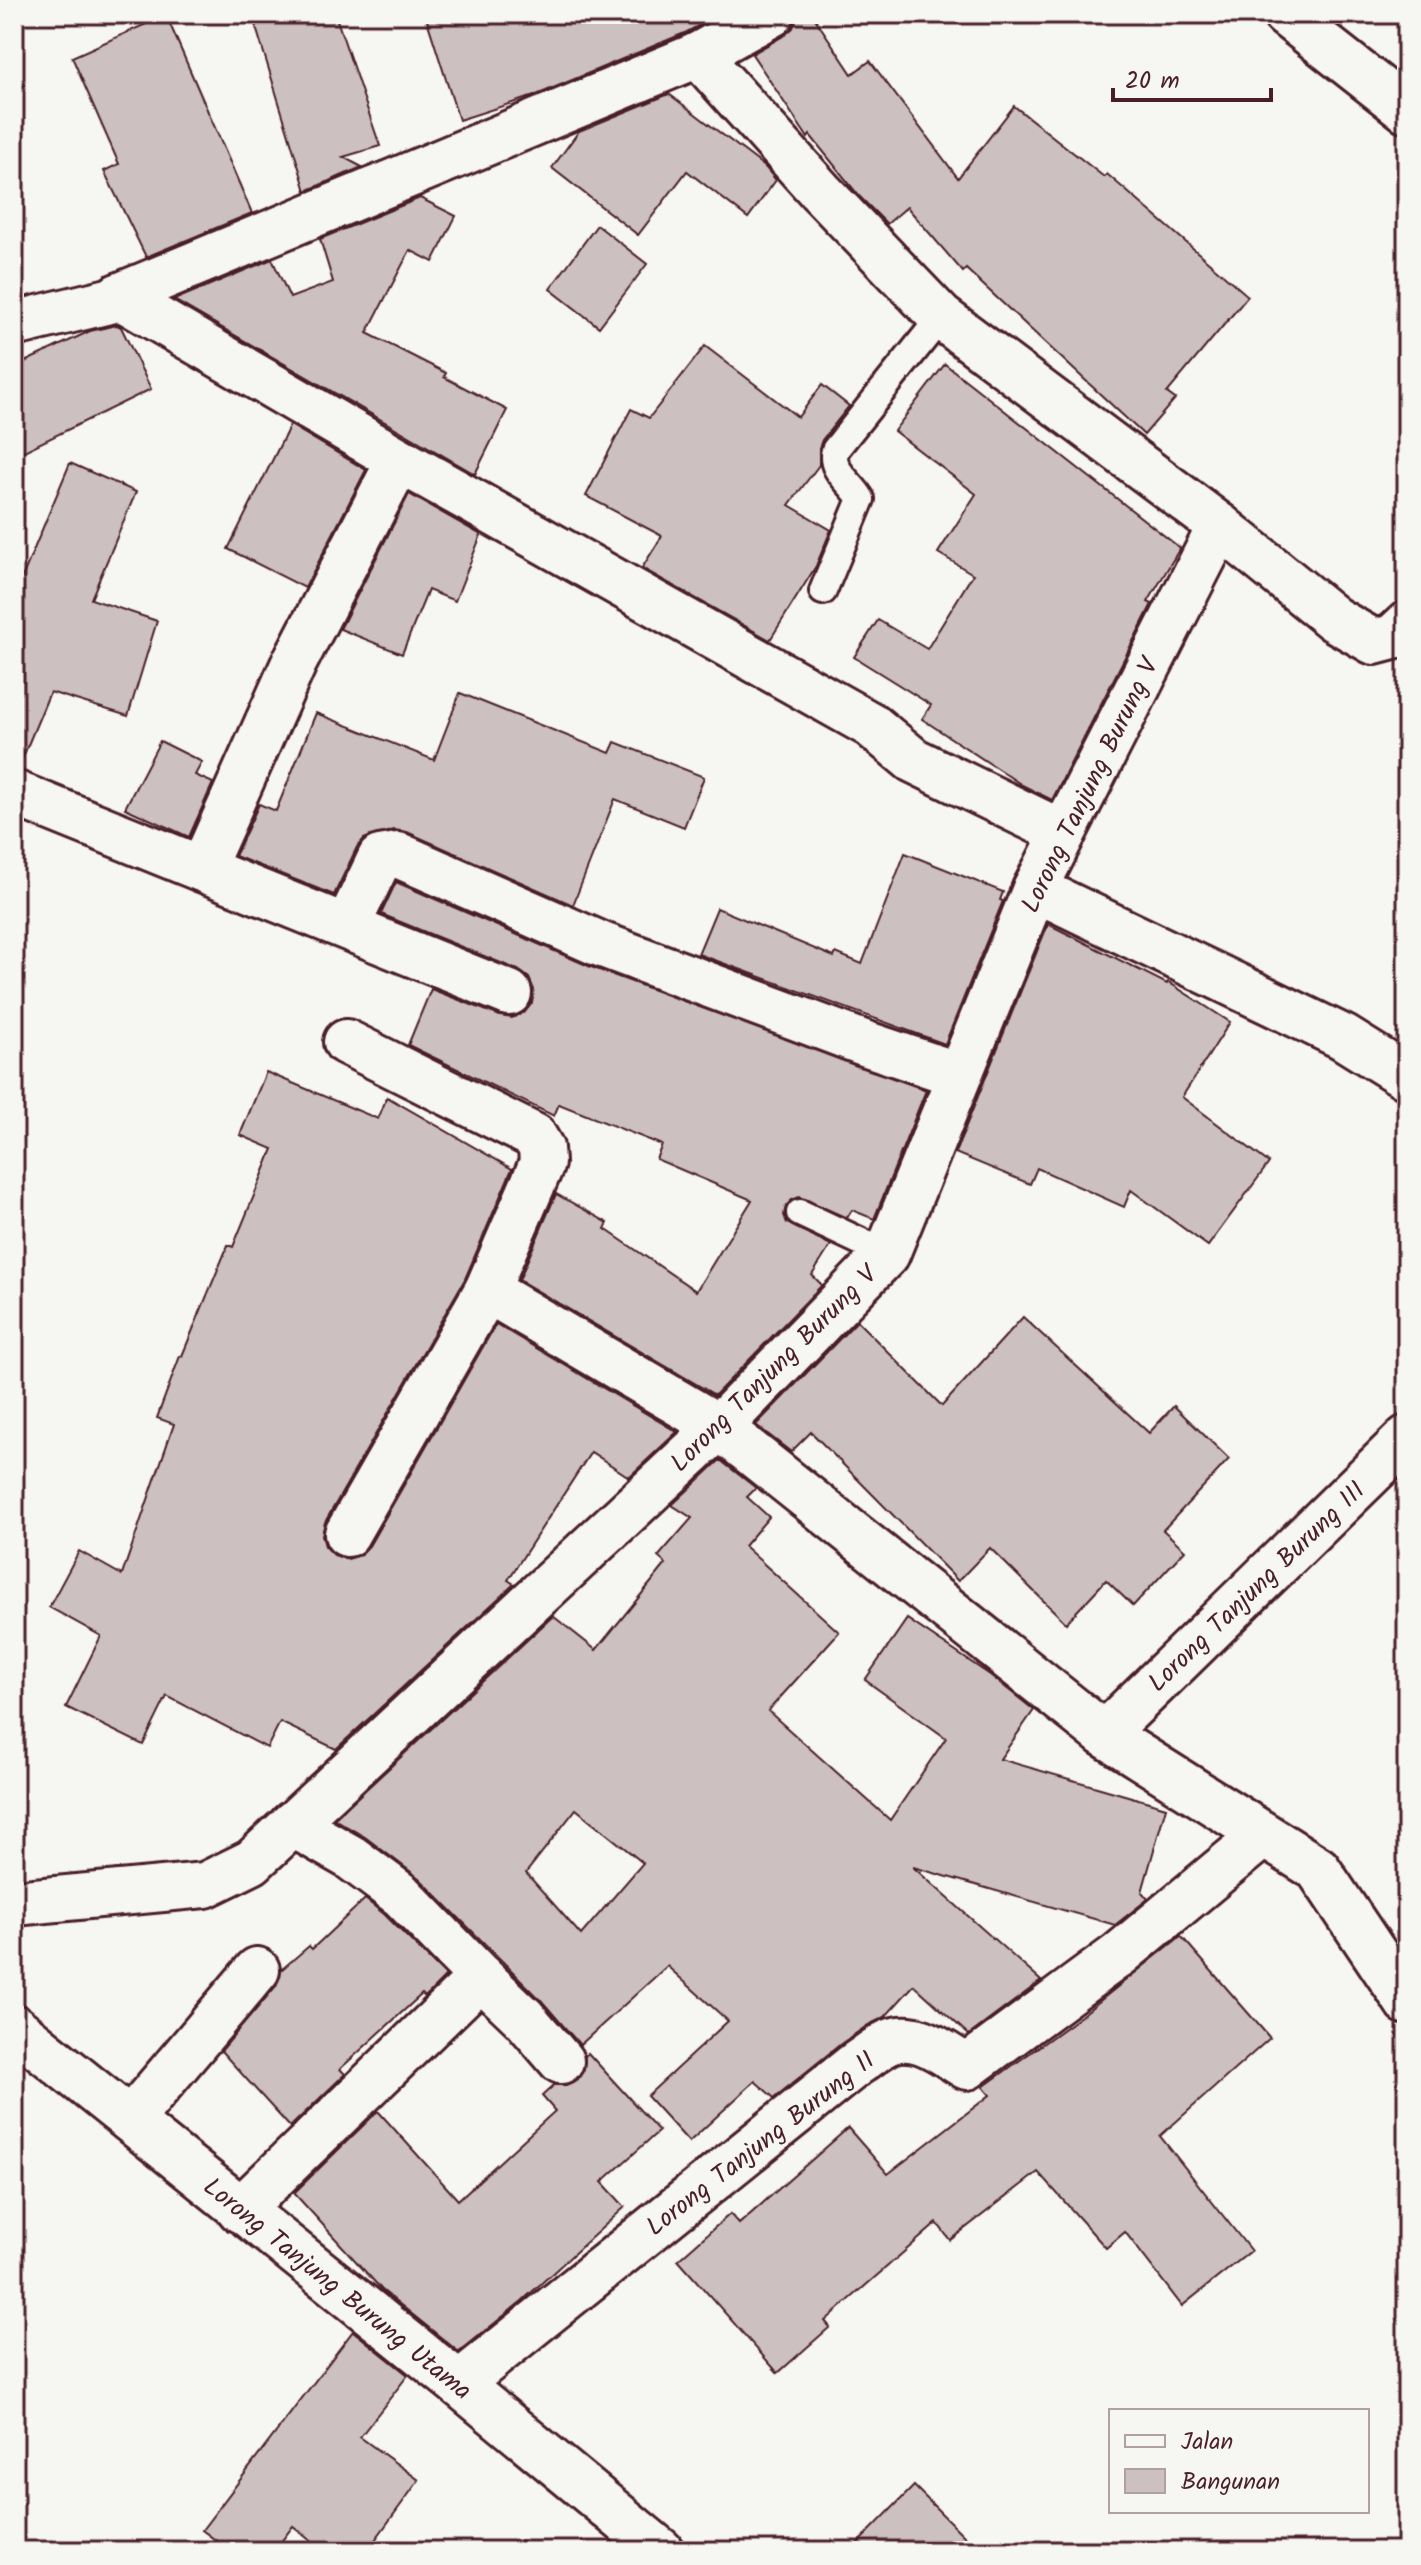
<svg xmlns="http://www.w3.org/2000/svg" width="1421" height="2565" font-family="Kalam,sans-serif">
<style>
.building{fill:#ccc1c0;stroke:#4a1f2b;stroke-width:2;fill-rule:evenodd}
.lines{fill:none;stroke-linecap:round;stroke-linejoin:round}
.lane-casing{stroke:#4a1f2b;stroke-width:32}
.street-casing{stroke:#4a1f2b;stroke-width:50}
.lane{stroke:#f6f6f2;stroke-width:26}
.street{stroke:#f6f6f2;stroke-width:44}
.labels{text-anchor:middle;stroke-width:6;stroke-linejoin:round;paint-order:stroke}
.street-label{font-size:26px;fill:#4a1f2b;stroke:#f6f6f2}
</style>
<rect width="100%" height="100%" fill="#f6f6f2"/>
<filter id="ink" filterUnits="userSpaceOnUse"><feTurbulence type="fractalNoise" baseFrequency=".0125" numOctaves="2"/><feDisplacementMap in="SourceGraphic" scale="16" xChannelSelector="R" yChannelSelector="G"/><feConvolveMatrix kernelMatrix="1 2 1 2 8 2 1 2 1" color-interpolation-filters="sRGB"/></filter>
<g filter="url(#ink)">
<!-- building -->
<g class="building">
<polygon points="287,14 335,14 380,146 343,157 362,167 306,191 255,24"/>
<polygon points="425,14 720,14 687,32 534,96 459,120"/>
<polygon points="798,14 812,14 852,74 870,61 958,178 1014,106 1104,177 1107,174 1248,296 1167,393 1175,399 1144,435 966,269 963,272 907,207 887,224 859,196 810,135 808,138 752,54 785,35 793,28"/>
<polygon points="166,15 252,213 146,257 104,171 119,164 72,57"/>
<polygon points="669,94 765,167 776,180 748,218 687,171 638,235 552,168 579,131"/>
<polygon points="420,198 456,216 433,262 410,250 367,333 446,373 444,377 507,410 475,474 174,300 272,259 290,298 333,282 320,239"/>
<polygon points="597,225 647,264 599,327 550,289"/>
<polygon points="117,325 121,327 151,389 14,456 14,367 90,331"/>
<polygon points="705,346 798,417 822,385 849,406 822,440 819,448 819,465 789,505 831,530 816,566 770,640 642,568 662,536 586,496 631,409 649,418"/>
<polygon points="945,364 1180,548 1148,602 1152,604 1052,800 1022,785 922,719 931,705 854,657 878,620 927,649 973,574 938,553 976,494 894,431"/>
<polygon points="290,425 366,470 305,588 228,549"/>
<polygon points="70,463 136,492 91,599 157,621 128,716 50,692 18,769 14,769 14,580 21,580"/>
<polygon points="409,494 481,535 455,601 428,590 402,654 340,629"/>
<polygon points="460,693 610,753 615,742 704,777 684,827 615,799 573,905 407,832 394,830 364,839 357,847 334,895 235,856 259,804 276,811 316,713 434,760"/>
<polygon points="160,741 202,762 195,775 213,783 189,837 125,808"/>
<polygon points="905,853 1003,892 1000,900 1003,901 945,1044 698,954 717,908 834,957 836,953 862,964"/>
<polygon points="396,882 591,967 926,1090 874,1219 852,1210 847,1218 799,1197 792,1200 786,1206 784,1215 787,1223 831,1245 812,1275 822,1285 715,1395 519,1280 556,1194 608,1223 605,1229 696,1291 752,1200 656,1159 662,1145 559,1104 554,1116 408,1045 431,989 500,1016 512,1018 525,1012 532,1003 534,990 529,978 518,970 381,914"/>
<polygon points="1048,924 1167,984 1168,982 1230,1022 1182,1097 1269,1163 1208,1246 1131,1190 1124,1207 1037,1168 1030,1184 955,1153"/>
<polygon points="266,1072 378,1119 387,1097 512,1169 465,1279 325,1522 322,1535 325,1546 334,1555 348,1559 360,1555 369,1546 496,1324 677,1432 629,1477 591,1452 508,1580 514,1584 336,1749 280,1722 267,1748 167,1696 143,1745 66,1707 101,1636 49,1607 79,1551 122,1575 174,1424 157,1418 180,1356 182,1356 228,1245 233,1247 273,1149 240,1135"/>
<polygon points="1023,1317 1149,1433 1174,1406 1229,1459 1163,1530 1185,1550 1133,1606 1106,1580 1066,1623 990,1548 958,1581 811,1432 791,1452 756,1425 857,1321 942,1406"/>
<path d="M720 1460 756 1488 747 1497 769 1517 744 1546 839 1632 768 1711 890 1820 946 1738 865 1680 907 1619 990 1675 1034 1710 1000 1759 1166 1807 1142 1892 1148 1899 1115 1925 913 1867 1041 1981 969 2035 914 1985 885 2017 868 2025 842 2043 774 2098 755 2081 689 2142 647 2096 728 2021 667 1966 580 2045 541 2000 419 1878 365 1837 334 1819 553 1616 596 1650 666 1564 658 1557 692 1518 672 1505ZM576 1809 643 1863 581 1935 526 1873Z"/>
<polygon points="365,1899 384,1914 446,1976 425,1997 422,1994 340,2069 345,2074 290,2127 221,2051 276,1986 281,1970 309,1946 312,1949"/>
<polygon points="1181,1936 1270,2038 1160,2136 1251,2251 1182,2306 1125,2232 1106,2248 1038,2172 950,2240 937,2223 825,2321 830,2327 778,2373 678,2260 730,2214 739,2224 848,2128 888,2174 990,2095 983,2087 1081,2016"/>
<polygon points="588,2053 659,2131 602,2182 625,2207 522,2301 459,2352 382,2290 294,2193 378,2111 458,2200 555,2111 542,2096 554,2085 566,2085 578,2079 584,2070 585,2056"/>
<polygon points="353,2331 408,2375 360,2437 419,2480 367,2551 325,2551 293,2526 274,2551 230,2551 202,2530"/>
<polygon points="914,2486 979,2551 850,2551"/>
</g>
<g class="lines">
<defs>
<g id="lane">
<path d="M823 591 861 499C852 482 829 471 835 450L941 317"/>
<polyline points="800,1213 887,1254"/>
</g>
<g id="street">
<polyline points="1285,14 1407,110"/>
<polyline points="698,55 821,192 941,317 1220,526 1334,619 1374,642 1393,637 1407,624"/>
<polyline points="118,296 399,460 871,725 913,760 1063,833"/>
<polyline points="14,324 117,299 118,296 698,55 772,14"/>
<polyline points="14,793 509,993"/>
<polyline points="202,869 294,663 399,460"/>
<polyline points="1035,889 1343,1037 1407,1077"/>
<polyline points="347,927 380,858 398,855 600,944 864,1043 959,1075"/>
<polyline points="346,1042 534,1136 541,1148 542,1163 487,1290 347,1534"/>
<polyline points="487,1290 719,1427 1104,1734 1318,1869 1407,2002"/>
<polyline points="1104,1734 1407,1438"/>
<polyline points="292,1824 350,1857 401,1895 481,1977"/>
<polyline points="14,1903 205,1885 252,1862 719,1427 887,1254 1035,889 1220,526"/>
<polyline points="14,2027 459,2384 661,2551"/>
<polyline points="130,2120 257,1970"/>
<polyline points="240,2210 481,1977 524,2018 561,2061"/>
<path d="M459 2384 856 2064C867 2057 878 2047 889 2042 917 2030 944 2054 967 2067L1120 1954 1263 1835"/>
</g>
</defs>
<!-- lane casing -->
<use href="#lane" class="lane-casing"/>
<!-- street casing -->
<use href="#street" class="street-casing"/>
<!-- lane -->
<use href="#lane" class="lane"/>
<!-- street -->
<use href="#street" class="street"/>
</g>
</g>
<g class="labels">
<!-- street labels -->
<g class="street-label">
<text transform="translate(1089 785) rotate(-64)" y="9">Lorong Tanjung Burung V</text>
<text transform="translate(773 1368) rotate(-45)" y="9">Lorong Tanjung Burung V</text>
<text transform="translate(1256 1586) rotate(-44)" y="9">Lorong Tanjung Burung III</text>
<text transform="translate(760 2143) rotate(-38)" y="9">Lorong Tanjung Burung II</text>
<text transform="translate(338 2288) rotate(39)" y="9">Lorong Tanjung Burung Utama</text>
</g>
</g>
<!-- margin -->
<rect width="1421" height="2565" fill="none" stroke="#f6f6f2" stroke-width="48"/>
<rect x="24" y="24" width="1373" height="2517" fill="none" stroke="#4a1f2b" stroke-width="3" filter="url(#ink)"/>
<!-- legend -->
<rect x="1109" y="2409" width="260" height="104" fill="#f6f6f2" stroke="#b1a0a2" stroke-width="2"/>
<rect x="1125" y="2435" width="40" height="12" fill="#f6f6f2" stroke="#b1a0a2" stroke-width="2"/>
<text x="1181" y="2449" font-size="24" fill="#4a1f2b">Jalan</text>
<rect x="1125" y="2469" width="40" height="24" fill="#ccc1c0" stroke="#b1a0a2" stroke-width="2"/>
<text x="1181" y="2489" font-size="24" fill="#4a1f2b">Bangunan</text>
<!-- scale -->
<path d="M1113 88v12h158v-12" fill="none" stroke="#4a1f2b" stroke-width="4"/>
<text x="1125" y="88" font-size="24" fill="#4a1f2b" stroke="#f6f6f2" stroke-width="6" paint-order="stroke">20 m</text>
</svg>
